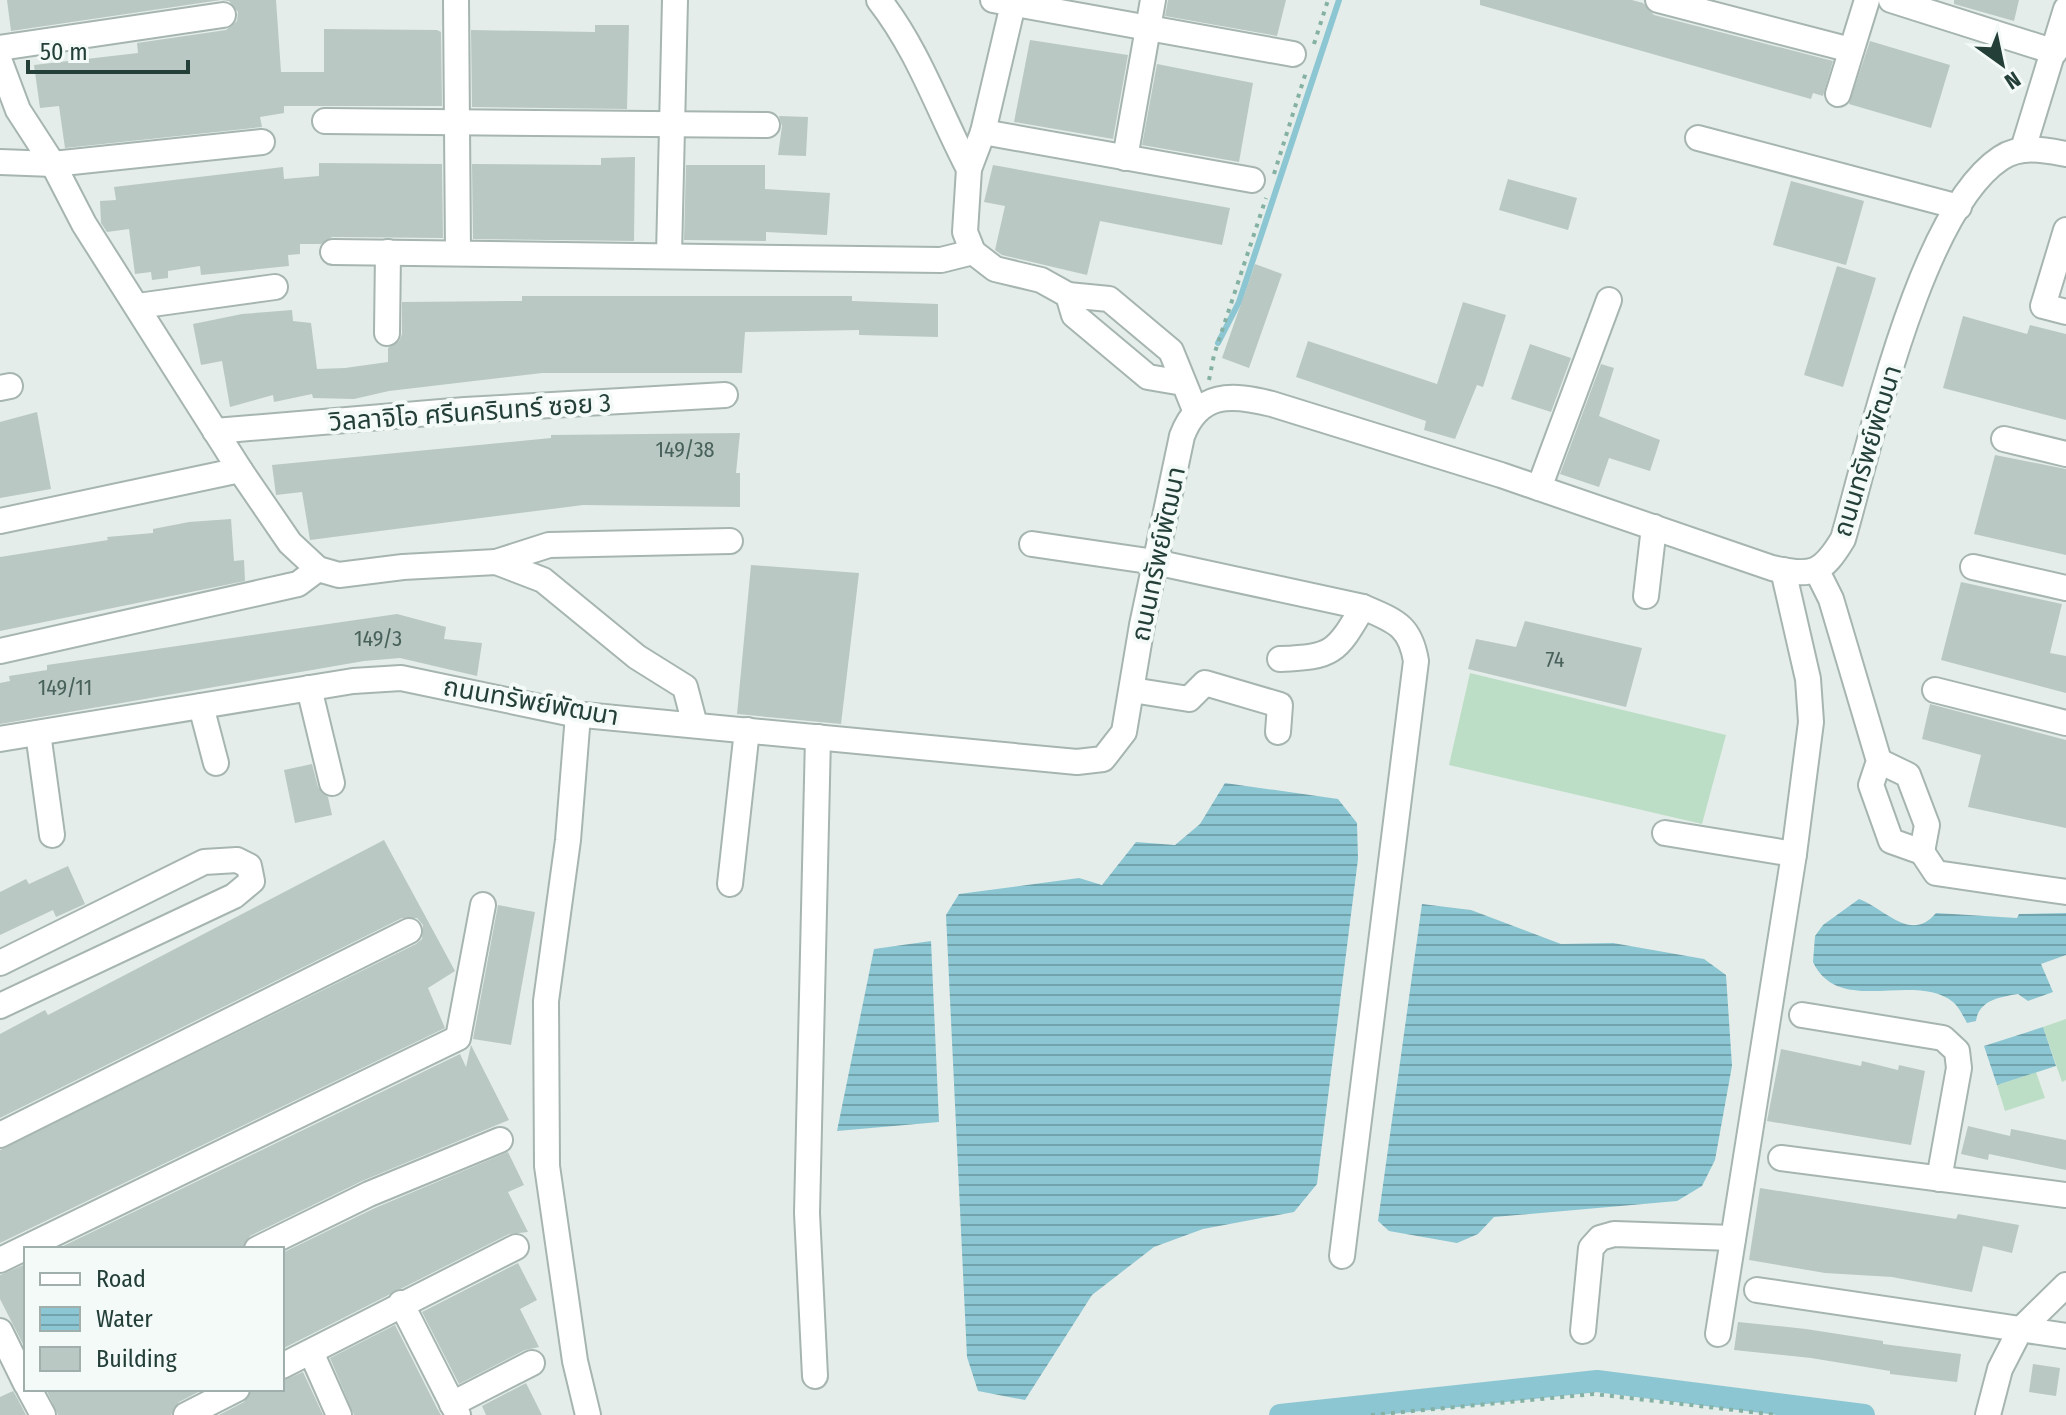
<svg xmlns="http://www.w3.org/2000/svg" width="2066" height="1415" font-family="'Fira Sans Condensed','Noto Sans Thai',sans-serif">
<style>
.grass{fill:#bddec6}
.water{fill:url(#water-rules)}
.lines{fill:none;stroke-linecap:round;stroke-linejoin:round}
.stream{stroke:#8cc6d2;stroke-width:6}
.canal{stroke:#8cc6d2;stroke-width:22}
.building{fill:#b9c8c2}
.minor-casing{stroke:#a6b5b0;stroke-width:28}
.path{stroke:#84b1a3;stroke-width:4;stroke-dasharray:4 6;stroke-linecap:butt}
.minor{stroke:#fff;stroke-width:24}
.labels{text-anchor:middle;stroke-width:8;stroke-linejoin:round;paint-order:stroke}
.number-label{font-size:22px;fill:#48615a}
.street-label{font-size:26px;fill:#233f38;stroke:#f4faf7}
</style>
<defs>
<pattern id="water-rules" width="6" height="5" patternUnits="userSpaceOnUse" patternTransform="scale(2)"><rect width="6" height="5" fill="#8cc6d2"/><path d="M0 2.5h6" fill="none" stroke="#72a2ab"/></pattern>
</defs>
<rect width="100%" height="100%" fill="#e4ede9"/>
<!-- grass -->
<g class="grass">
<polygon points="1470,673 1726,735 1702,824 1449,765"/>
<polygon points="2066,1019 2066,1080 2062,1082 2043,1027"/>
<polygon points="2036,1072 2045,1098 2005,1111 1997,1085"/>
</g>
<!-- water -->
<g class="water">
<polygon points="1225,783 1338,799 1357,823 1358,859 1317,1184 1294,1212 1203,1229 1154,1247 1092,1295 1025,1400 978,1391 967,1357 946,915 959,894 1079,878 1102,885 1136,842 1175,845 1200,824"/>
<path d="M1859 899C1887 910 1911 943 1936 913L2017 918 2019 914 2066 913V955L2041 964 2053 992 2028 1001 2018 994C2000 997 1979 1000 1976 1021L1967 1023C1963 1016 1959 1007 1953 1002 1914 971 1839 1017 1813 962L1815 936 1823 925Z"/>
<polygon points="1422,904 1471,910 1561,944 1613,943 1704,959 1726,975 1732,1066 1715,1160 1702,1186 1677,1201 1494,1217 1478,1234 1457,1243 1389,1231 1378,1221"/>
<polygon points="931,941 939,1122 837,1131 874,949"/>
<polygon points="2043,1027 2056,1066 1997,1085 1984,1046"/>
</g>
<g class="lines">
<!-- stream -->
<polyline class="stream" points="1218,343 1239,302 1339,0"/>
<!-- canal -->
<polyline class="canal" points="1280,1415 1597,1381 1864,1415"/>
</g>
<!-- building -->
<g class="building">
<polygon points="7,0 276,0 281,72 324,72 324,29 437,30 441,32 442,106 284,106 284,113 260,117 262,127 65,148 59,106 40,108 34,65 138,53 137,43 226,30 237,21 238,12 229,1 221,0 11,31"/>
<polygon points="1168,0 1286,0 1277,36 1165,16"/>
<polygon points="1480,0 1632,0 1643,3 1654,15 1833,61 1823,96 1813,93 1811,99 1480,5"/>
<polygon points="1954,0 2019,0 2014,21 1954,4"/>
<polygon points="595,25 629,25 627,109 472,107 471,30 595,32"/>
<polygon points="1030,40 1128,55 1113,139 1014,122"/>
<polygon points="1870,41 1950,65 1931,128 1849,104"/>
<polygon points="1157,64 1253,83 1239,162 1142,145"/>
<polygon points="779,116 808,117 806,156 778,155 782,126"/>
<polygon points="635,157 634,241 473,239 472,164 601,165 601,158"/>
<polygon points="319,163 442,164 443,238 332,237 321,244 300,244 300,254 288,255 289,266 201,275 200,266 168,271 168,278 152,280 151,272 135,274 129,229 107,232 101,223 100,201 116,200 114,187 283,167 284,179 319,176"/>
<polygon points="686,165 765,165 765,189 830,193 827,235 766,232 766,241 684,240"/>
<polygon points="993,165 1230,208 1222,245 1100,221 1087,275 1002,255 995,250 1005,206 984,202"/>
<polygon points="1508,179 1577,198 1568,230 1499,210"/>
<polygon points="1791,181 1864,201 1846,265 1773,245"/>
<polygon points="1255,264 1282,274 1249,368 1222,358"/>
<polygon points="1837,266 1876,278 1843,387 1804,375"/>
<polygon points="522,296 852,296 852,301 938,304 938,337 859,335 859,330 745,332 742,373 542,373 389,391 354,399 313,398 312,394 274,402 273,395 230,407 222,361 201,365 193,324 242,314 292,310 293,321 311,323 317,369 345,368 388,362 388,348 399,341 402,334 402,302 522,301"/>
<polygon points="1463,302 1506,315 1483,387 1477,385 1455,439 1424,430 1426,421 1296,377 1308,341 1437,384"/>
<polygon points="1963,316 2027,334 2030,325 2066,334 2066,420 1943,388"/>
<polygon points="1530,344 1571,358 1551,412 1511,399"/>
<polygon points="1601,364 1614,368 1599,416 1660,440 1650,471 1609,458 1599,487 1560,474"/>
<polygon points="37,412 51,489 0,498 0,422"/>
<polygon points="740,433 736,473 740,473 740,507 583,505 310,540 302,492 276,495 272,465 551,438 551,435"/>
<polygon points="1995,455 2066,469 2066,555 1974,534"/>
<polygon points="231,519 234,561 244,560 245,581 0,631 0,557 108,540 107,537 153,533 153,529 189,522"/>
<polygon points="751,565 859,573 841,724 737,714"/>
<polygon points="1961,582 2062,604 2050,653 2066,656 2066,693 1941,660"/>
<polygon points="397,614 446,627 444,639 482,643 477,676 400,658 364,661 0,724 0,683 10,681 9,676 47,670 47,665"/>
<polygon points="1525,621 1642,648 1626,707 1468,669 1476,639 1516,647"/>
<polygon points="1930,704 2066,740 2066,828 1968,807 1981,755 1922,739"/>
<polygon points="312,764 318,787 328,797 332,815 295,823 284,770"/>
<polygon points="384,840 455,971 428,988 445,1028 0,1243 0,1150 416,944 422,939 423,925 417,918 402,918 0,1118 0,1034 45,1010 48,1015"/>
<polygon points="68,866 85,904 56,917 53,910 0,935 0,892 26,879 29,884"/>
<polygon points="498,905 535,912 511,1045 473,1039"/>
<polygon points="471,1045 509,1120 362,1181 250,1236 242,1249 57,1249 460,1054 466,1067"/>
<polygon points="1781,1049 1861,1066 1862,1061 1898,1070 1899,1065 1925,1071 1911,1145 1767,1121"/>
<polygon points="1968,1126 2010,1136 2011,1129 2066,1140 2066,1170 1989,1154 1988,1160 1961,1154"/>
<polygon points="508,1152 524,1185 508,1192 528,1232 509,1234 282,1349 282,1253 375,1208"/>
<polygon points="1760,1188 1956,1219 1958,1214 2019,1225 2012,1253 1983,1246 1972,1292 1892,1277 1825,1273 1749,1260"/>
<polygon points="518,1263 537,1300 520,1309 539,1347 525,1350 459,1384 422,1312"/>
<polygon points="26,1264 26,1350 0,1299 0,1275"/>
<polygon points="1738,1322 1806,1329 1883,1341 1883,1344 1961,1354 1957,1382 1890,1374 1890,1371 1811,1358 1734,1350"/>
<polygon points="395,1325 438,1410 441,1415 354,1415 330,1358"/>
<polygon points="2033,1364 2060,1368 2056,1396 2029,1392"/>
<polygon points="303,1372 323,1415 219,1415 244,1402 252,1389 282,1389 282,1381"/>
<polygon points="526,1383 542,1415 486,1415 482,1406"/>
<polygon points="46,1389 204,1389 179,1402 171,1415 58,1415"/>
<polygon points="13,1391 15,1394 26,1415 0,1415 0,1397"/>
</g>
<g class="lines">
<defs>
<g id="minor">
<polyline points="456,0 458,253"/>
<path d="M879 0C919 51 939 112 969 169"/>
<polyline points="993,0 1293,54"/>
<polyline points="1014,0 983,132 969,169 965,232 973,252 995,269 1041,280 1068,295"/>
<polyline points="1658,0 1851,50"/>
<polyline points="1891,0 2055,52"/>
<polyline points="0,48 223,15"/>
<polyline points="0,62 18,110 53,164 84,224 240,470 290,543 318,569 339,575 403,567 496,562 543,580 637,657 685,687 695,725"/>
<polyline points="1838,94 1867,0"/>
<polyline points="325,121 767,125"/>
<polyline points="983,132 1252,180"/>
<polyline points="1698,138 1959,207"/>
<polyline points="2023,149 2066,9"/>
<polyline points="1125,158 1153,0"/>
<polyline points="0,162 53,164 262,142"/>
<polyline points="2066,230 2043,306 2066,312"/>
<polyline points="333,252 941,260 973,252"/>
<polyline points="669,255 675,0"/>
<polyline points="138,306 275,287"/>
<polyline points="387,333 388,252"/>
<polyline points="1183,383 1148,377 1074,315 1068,295 1109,299 1171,351 1195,410"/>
<polyline points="0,388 10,386"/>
<polyline points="215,431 465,410 725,395"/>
<polyline points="2004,439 2066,454"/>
<polyline points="1539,488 1609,300"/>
<polyline points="0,521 240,470"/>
<path d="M1032 544 1155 562 1363 607C1395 621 1410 625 1416 661L1342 1256"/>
<polyline points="496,562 549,545 730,541"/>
<polyline points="1973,567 2066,588"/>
<polyline points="1817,571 1831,599 1879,761 1871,785 1891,841 1922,852 1936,873 2066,892"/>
<polyline points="1646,596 1654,527"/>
<polyline points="0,651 298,584 318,569"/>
<path d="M1280 659C1333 657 1336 653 1363 607"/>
<polyline points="309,688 332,783"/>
<polyline points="1132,690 1189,699 1205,683 1280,705 1278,732"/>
<polyline points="1935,690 2066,723"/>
<polyline points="201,706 216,763"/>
<polyline points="578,715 568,840 546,1001 547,1166 575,1361 588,1415"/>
<polyline points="38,733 52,835"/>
<path d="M0 739 353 681 401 678 573 714 1077 762 1103 759 1124 732 1142 625 1182 436C1199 391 1232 394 1272 404L1501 475 1772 568C1812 577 1822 574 1843 539 1870 446 1920 211 2001 158 2021 145 2044 150 2066 154"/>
<polyline points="1879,761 1908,775 1927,825 1922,852"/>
<polyline points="1665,833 1794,854"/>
<polyline points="730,884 747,730"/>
<polyline points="0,963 204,862 237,860 249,866 252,881 234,896 0,1006"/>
<polyline points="1802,1015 1943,1038 1957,1051 1959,1068 1939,1179"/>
<polyline points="0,1135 409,931"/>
<polyline points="1781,1158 2066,1195"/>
<polyline points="257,1249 369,1194 500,1140"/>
<polyline points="0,1260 458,1038 483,905"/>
<polyline points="1757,1290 2066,1336"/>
<polyline points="401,1303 458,1415"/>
<polyline points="0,1331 26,1384"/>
<polyline points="1583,1331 1591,1248 1600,1238 1614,1234 1733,1238"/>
<polyline points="1718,1334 1794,854 1811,722 1808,679 1783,570"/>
<polyline points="311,1352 339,1415"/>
<polyline points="282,1366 516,1247"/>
<polyline points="815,1376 807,1213 818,737"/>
<polyline points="29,1389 43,1415"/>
<polyline points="452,1404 532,1363"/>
<polyline points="186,1415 237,1389"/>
<polyline points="1988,1415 2000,1369 2020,1330 2066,1285"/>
</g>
</defs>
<!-- minor casing -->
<use href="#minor" class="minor-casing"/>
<!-- path -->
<g class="path">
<polyline points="1314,44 1328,0"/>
<polyline points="1274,174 1306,72"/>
<polyline points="1209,380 1214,355 1266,198"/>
<polyline points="1371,1415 1594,1394 1778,1415"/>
</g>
<!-- minor -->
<use href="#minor" class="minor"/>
</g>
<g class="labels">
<!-- number labels -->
<g class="number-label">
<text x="685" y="457">149/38</text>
<text x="378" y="646">149/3</text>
<text x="1555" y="667">74</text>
<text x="65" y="695">149/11</text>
</g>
<!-- street labels -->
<g class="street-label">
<text transform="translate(470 412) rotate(-4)" y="9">วิลลาจิโอ ศรีนครินทร์ ซอย 3</text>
<text transform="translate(1867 451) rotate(-73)" y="9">ถนนทรัพย์พัฒนา</text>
<text transform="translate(1158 554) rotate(-78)" y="9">ถนนทรัพย์พัฒนา</text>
<text transform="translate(531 701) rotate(10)" y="9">ถนนทรัพย์พัฒนา</text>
</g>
</g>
<!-- legend -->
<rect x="24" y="1247" width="260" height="144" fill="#f4faf7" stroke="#a0afab" stroke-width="2"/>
<rect x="40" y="1273" width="40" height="12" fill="#ffffff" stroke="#a0afab" stroke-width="2"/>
<text x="96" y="1287" font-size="24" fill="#233f38">Road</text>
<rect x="40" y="1307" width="40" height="24" fill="url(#water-rules)" stroke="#a0afab" stroke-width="2"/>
<text x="96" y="1327" font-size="24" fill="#233f38">Water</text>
<rect x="40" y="1347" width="40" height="24" fill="#b9c8c2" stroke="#a0afab" stroke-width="2"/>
<text x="96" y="1367" font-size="24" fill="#233f38">Building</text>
<!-- north arrow -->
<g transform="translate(2002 64) rotate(147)" stroke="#f4faf7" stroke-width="6" paint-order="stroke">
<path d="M0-6L14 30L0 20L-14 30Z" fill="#233f38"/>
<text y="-12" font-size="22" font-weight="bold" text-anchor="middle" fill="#233f38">N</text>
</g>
<!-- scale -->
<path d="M28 60v12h160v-12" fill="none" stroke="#233f38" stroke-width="4"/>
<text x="40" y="60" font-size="24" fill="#233f38" stroke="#f4faf7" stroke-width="6" paint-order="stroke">50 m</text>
</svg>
